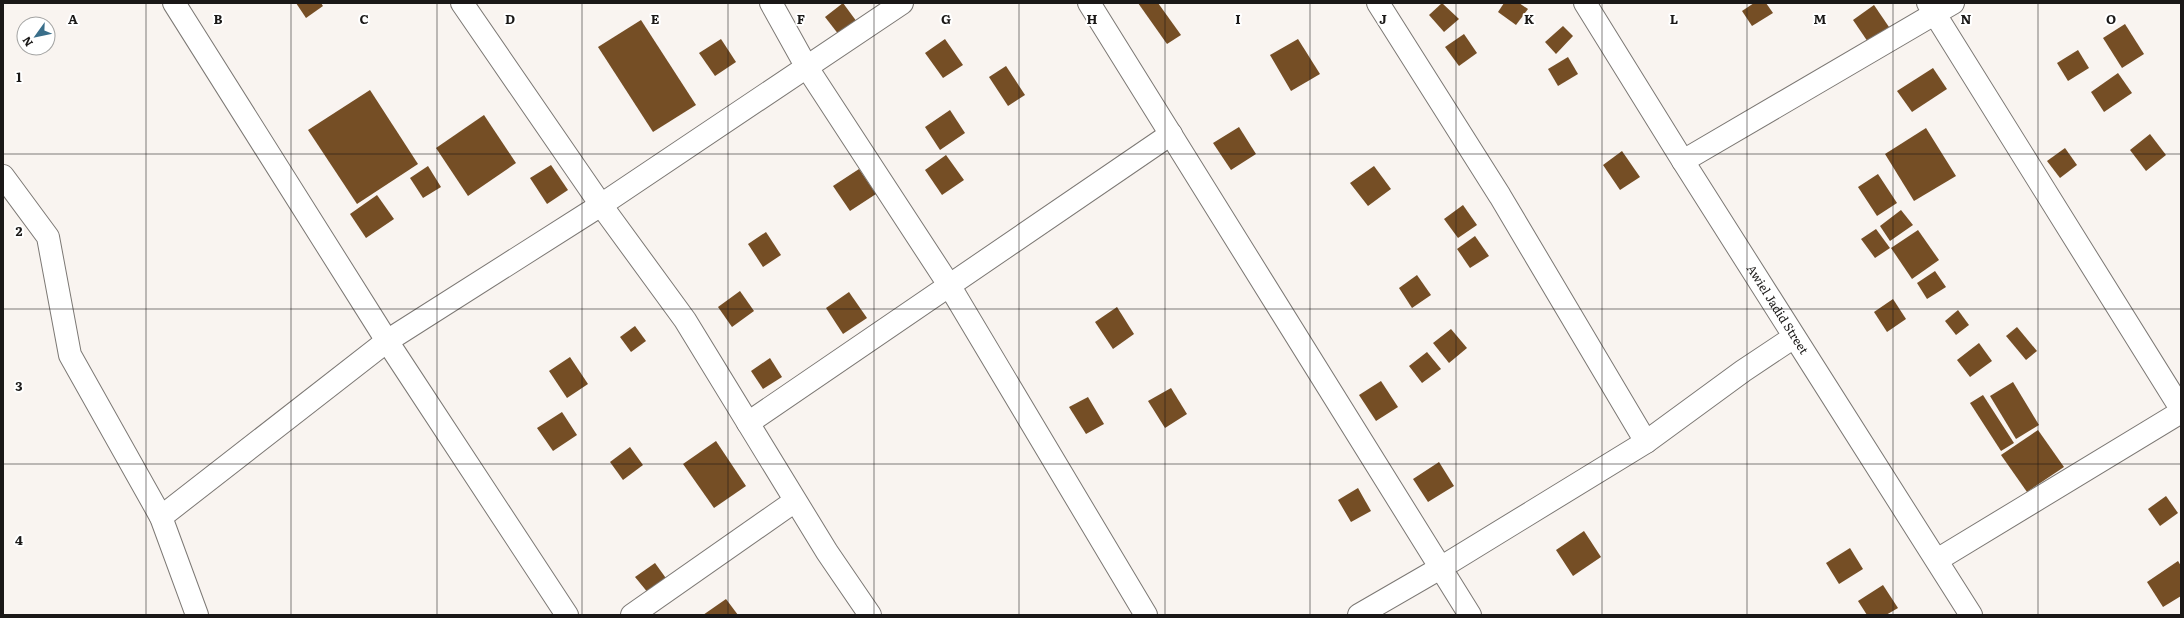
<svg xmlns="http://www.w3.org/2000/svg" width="2184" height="618" font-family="Literata,serif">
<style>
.building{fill:#754e25}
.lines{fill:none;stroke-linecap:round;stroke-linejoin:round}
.minor-casing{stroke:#7c7874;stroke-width:24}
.tertiary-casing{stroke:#7c7874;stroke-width:24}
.minor{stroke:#fff;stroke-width:22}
.tertiary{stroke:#fff;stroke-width:22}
.grid{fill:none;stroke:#1a1817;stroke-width:1;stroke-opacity:0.55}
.labels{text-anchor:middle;stroke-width:4;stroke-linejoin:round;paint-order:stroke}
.street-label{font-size:12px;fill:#1a1817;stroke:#fff}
.grid-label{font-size:13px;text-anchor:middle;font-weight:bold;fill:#1a1817;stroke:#fff;stroke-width:4;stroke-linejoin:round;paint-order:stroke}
</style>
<rect width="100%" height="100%" fill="#f9f4f0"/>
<!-- building -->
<g class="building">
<polygon points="296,3 321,3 323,6 306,18"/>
<polygon points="843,3 857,22 839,35 825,17"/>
<polygon points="1138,3 1158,3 1181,35 1167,44"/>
<polygon points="1442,3 1459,19 1444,32 1429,15"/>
<polygon points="1504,3 1519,3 1528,9 1516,25 1498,12"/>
<polygon points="1754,3 1766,3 1773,13 1752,26 1742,11"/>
<polygon points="1874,5 1889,27 1868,42 1853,20"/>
<polygon points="641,20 696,105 653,132 598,47"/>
<polygon points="2125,24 2144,54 2122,68 2103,38"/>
<polygon points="1563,26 1573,36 1556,54 1545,42"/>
<polygon points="1464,34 1477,53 1459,66 1445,47"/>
<polygon points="721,39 736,62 715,76 699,53"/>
<polygon points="945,39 963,65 943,78 925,53"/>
<polygon points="1298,39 1320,74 1291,91 1270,55"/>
<polygon points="2078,50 2089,68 2068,81 2057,63"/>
<polygon points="1568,57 1578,74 1558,86 1548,69"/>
<polygon points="1006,66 1025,95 1008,106 989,77"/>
<polygon points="1933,68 1947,89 1912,112 1897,91"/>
<polygon points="2118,73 2132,93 2104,112 2091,92"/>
<polygon points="370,90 418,164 357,204 308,130"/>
<polygon points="950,110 965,133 940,150 925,127"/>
<polygon points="484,115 516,163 468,196 436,148"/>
<polygon points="1239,127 1256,154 1231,170 1213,143"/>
<polygon points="1926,128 1956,176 1914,201 1885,154"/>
<polygon points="2150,134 2166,155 2146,171 2130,150"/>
<polygon points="2065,148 2077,165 2060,178 2047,161"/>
<polygon points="1622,151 1640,177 1620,190 1603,165"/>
<polygon points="946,155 964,180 942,195 925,170"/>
<polygon points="551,165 568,190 547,204 530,178"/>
<polygon points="428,166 441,187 423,198 410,178"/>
<polygon points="1374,166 1391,189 1368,206 1350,183"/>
<polygon points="859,169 876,194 850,211 833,186"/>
<polygon points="1878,174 1897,203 1877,216 1858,187"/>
<polygon points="377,195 394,219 366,238 350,214"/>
<polygon points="1463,205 1477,225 1458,238 1444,219"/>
<polygon points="1901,210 1913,225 1890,241 1880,226"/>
<polygon points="1876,229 1890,248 1875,258 1861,239"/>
<polygon points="1918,230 1939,260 1912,279 1891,248"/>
<polygon points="766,232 781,255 763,267 748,244"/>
<polygon points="1475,236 1489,256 1470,268 1457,249"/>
<polygon points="1935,271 1946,287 1927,299 1917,283"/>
<polygon points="1417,275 1431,295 1412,308 1399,288"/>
<polygon points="740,291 754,311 732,327 718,307"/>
<polygon points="849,292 867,318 843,334 826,308"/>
<polygon points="1893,299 1906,319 1887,332 1874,312"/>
<polygon points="1117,307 1134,334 1113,349 1095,322"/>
<polygon points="1958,310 1969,325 1956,335 1945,321"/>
<polygon points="635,326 646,341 631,352 620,337"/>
<polygon points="2017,327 2037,351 2026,360 2006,336"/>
<polygon points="1451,329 1467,348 1449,363 1433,343"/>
<polygon points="1979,343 1992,361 1970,377 1957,360"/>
<polygon points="1427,352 1441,369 1422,383 1409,366"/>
<polygon points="570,357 588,384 567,398 549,371"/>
<polygon points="770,358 782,377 763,389 751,371"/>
<polygon points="1381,381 1398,407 1376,421 1359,395"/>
<polygon points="2013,382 2039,425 2016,439 1990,396"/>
<polygon points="1171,388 1187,414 1165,428 1148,401"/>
<polygon points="1983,395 2014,443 2001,451 1970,403"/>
<polygon points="1088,397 1104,424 1086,434 1069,407"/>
<polygon points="562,412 577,435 553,451 537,428"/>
<polygon points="2038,430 2064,467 2027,492 2001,455"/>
<polygon points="716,441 746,486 714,508 683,464"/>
<polygon points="630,447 643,465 623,480 610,462"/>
<polygon points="1439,462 1454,486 1428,502 1413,479"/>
<polygon points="1358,488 1371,511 1351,522 1338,500"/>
<polygon points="2166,496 2178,513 2160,526 2148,509"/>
<polygon points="1584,531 1601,557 1573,576 1556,550"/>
<polygon points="1850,548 1863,569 1839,584 1826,563"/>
<polygon points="2178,561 2181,566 2181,596 2163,607 2147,582"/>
<polygon points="655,563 668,581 649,594 635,577"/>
<polygon points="1883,585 1898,608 1886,615 1867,615 1858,601"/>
<polygon points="726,599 738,615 703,615"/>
</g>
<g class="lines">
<defs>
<g id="minor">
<polyline points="174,3 387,341 567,615"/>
<polyline points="462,3 601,205 685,320 827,552 870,615"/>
<polyline points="771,3 806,66 949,285 1146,615"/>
<polyline points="1089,3 1470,615"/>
<polyline points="1378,3 1500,196 1646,442"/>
<polyline points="1928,3 2181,409"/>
<polyline points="1683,161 1953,3"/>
<polyline points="3,176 48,237 70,355 161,517 197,615"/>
<polyline points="748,423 1171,134"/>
<polyline points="161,517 387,341 601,205 902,3"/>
<polyline points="1937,560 2181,412"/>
<polyline points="632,615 795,501"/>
<polyline points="1359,615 1442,567 1646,442 1743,371 1794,337"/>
</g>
<g id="tertiary">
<path id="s1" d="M1585 3 1683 161 1971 615"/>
</g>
</defs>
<!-- minor casing -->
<use href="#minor" class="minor-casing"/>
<!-- tertiary casing -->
<use href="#tertiary" class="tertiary-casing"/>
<!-- minor -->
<use href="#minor" class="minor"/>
<!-- tertiary -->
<use href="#tertiary" class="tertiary"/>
</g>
<!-- grid -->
<path class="grid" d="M146 3V615M291 3V615M437 3V615M582 3V615M728 3V615M874 3V615M1019 3V615M1165 3V615M1310 3V615M1456 3V615M1602 3V615M1747 3V615M1893 3V615M2038 3V615M3 154H2181M3 309H2181M3 464H2181"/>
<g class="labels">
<!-- street labels -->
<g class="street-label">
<text dy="4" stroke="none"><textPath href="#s1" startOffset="362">Awiel Jadid Street</textPath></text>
</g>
</g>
<g class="grid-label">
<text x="73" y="24">A</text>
<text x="218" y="24">B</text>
<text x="364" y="24">C</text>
<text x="510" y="24">D</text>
<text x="655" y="24">E</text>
<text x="801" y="24">F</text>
<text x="946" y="24">G</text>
<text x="1092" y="24">H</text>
<text x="1238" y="24">I</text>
<text x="1383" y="24">J</text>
<text x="1529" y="24">K</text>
<text x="1674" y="24">L</text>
<text x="1820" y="24">M</text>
<text x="1966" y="24">N</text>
<text x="2111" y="24">O</text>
<text x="19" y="82">1</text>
<text x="19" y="236">2</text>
<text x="19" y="391">3</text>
<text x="19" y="545">4</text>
</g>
<!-- border -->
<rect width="2184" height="618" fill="none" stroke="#1a1817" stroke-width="8"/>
<!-- north arrow -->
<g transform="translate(36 36) rotate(237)"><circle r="19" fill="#ffffff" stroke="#a3a3a2"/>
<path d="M0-3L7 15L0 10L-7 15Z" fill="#396e8a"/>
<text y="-6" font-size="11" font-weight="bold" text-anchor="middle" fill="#1a1817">N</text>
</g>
</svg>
